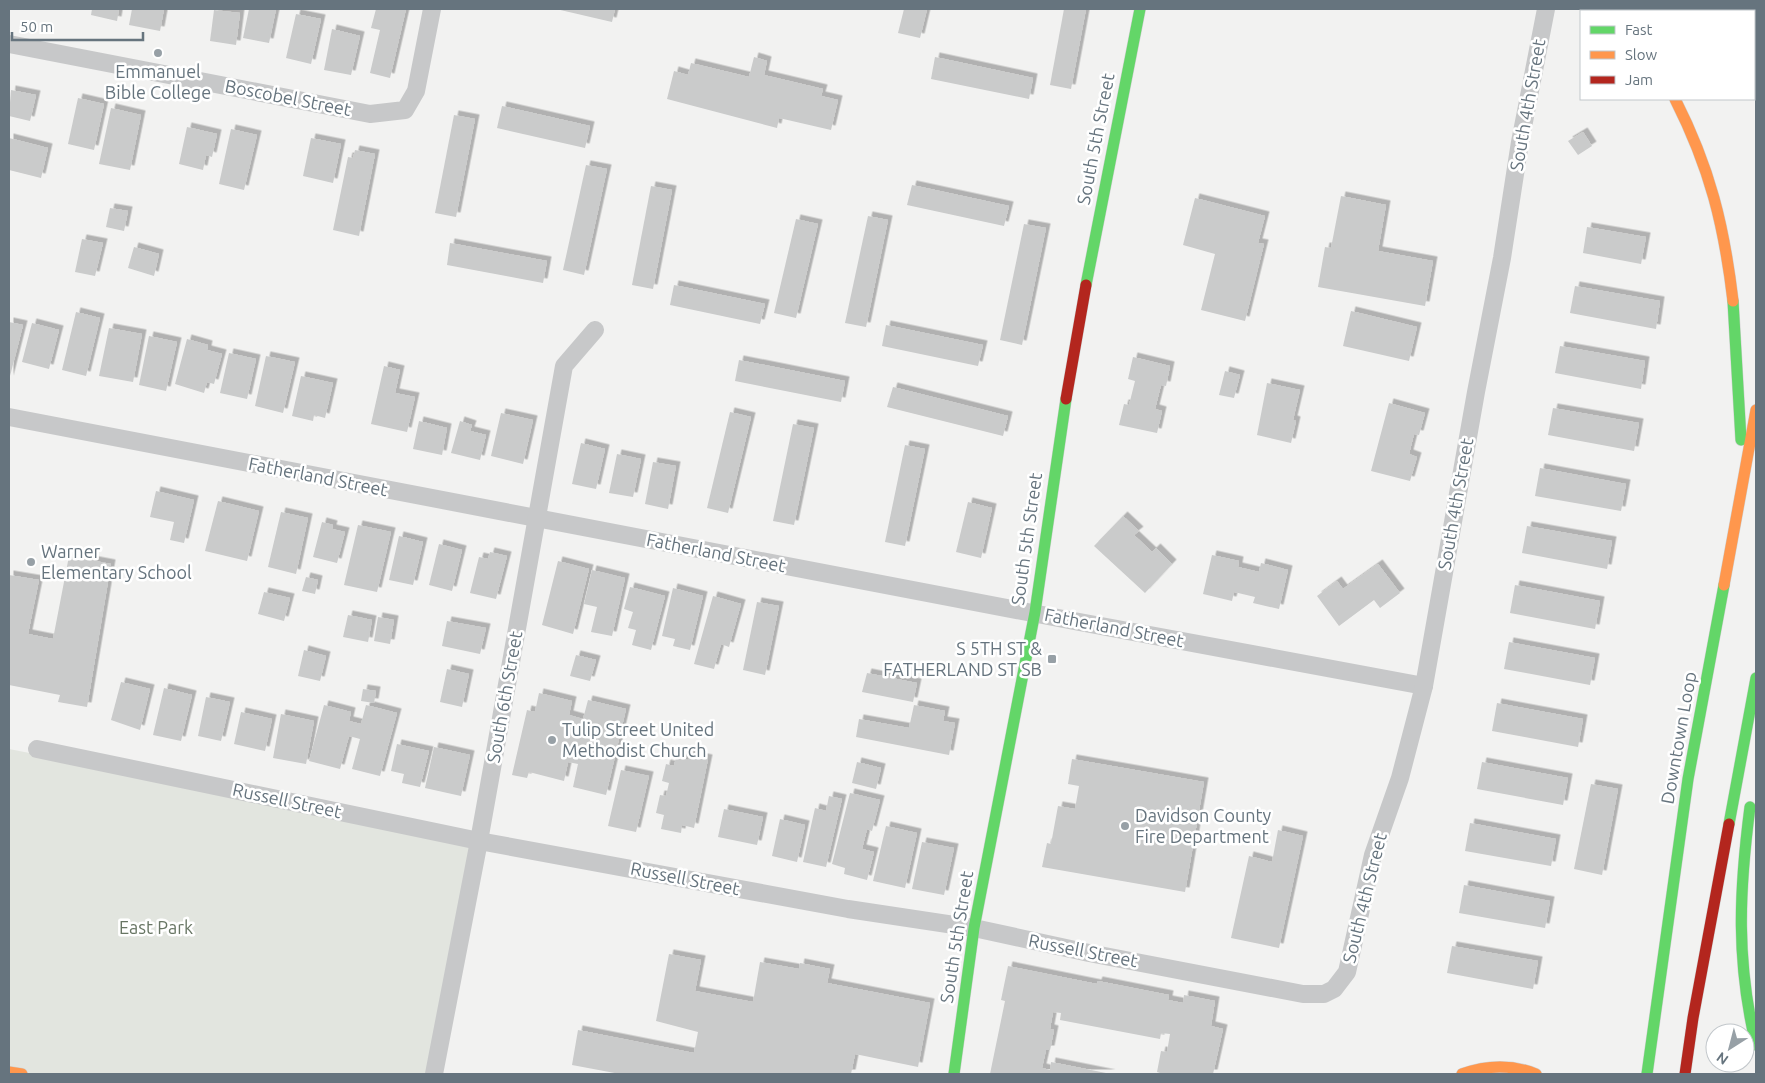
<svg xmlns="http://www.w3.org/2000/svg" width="1765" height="1083" font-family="Ubuntu,sans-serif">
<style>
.green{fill:#e2e5df}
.building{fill:#cacbcb;filter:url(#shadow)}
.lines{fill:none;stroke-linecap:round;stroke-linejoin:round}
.fast-casing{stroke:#cfd0d0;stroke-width:12}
.slow-casing{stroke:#cfd0d0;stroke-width:12}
.jam-casing{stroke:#cfd0d0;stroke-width:12}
.street{stroke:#c7c8c9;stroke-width:18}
.fast{stroke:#63d668;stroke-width:11}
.slow{stroke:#ff974d;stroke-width:11}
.jam{stroke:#b3261e;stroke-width:11}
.poi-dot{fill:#97a0a6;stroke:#fff;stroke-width:2}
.labels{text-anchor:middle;stroke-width:5;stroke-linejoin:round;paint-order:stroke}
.poi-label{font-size:18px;fill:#66747e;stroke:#fff;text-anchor:start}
.street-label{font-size:18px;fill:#66747e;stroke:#fff}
.park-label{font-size:18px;fill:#687664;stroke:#fff}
</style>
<defs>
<filter id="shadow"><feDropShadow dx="4.5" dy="-4.5" stdDeviation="0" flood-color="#0004"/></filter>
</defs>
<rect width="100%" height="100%" fill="#f2f2f1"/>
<!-- green -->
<polygon class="green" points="9,749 479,841 433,1074 9,1074"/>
<!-- building -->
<g class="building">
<polygon points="92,9 119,9 117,21 91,15"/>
<polygon points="132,9 164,9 160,31 129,25"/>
<polygon points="249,9 276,9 269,43 243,38"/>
<polygon points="376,9 406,9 390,78 370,73 380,30 371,28"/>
<polygon points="556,9 615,9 612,22"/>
<polygon points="904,9 927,9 920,38 898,33"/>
<polygon points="1064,9 1086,9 1071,89 1050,85"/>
<polygon points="214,10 240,13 236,45 210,41"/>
<polygon points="296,14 321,19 311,64 286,58"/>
<polygon points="332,29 360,36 351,75 324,70"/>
<polygon points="754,57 767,61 764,75 823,89 821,96 838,100 831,130 779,118 777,128 667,99 674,71 688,75 691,63 749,77"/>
<polygon points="935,57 1033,78 1029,99 931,79"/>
<polygon points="11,90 36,95 30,121 9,116"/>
<polygon points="78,98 104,104 94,150 68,144"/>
<polygon points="502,106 590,126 585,148 497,128"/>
<polygon points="111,108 141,115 130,170 99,164"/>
<polygon points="454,115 475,119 456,217 435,213"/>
<polygon points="187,127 217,134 212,157 206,155 203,170 179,164"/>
<polygon points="231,129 257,135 244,190 219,184"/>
<polygon points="1583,132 1592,146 1578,155 1568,141"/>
<polygon points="9,138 48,148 41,178 9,170"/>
<polygon points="311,138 341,144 333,183 303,176"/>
<polygon points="355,150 375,154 359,236 333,230 348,157 353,158"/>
<polygon points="586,165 607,169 584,275 563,270"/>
<polygon points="912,185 1009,206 1004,226 907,205"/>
<polygon points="651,186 672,190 653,289 632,285"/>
<polygon points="1341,196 1386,205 1378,251 1433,261 1425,306 1318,287 1325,247 1331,248"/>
<polygon points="1195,198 1265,216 1258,243 1264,244 1245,321 1201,310 1215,254 1183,245"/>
<polygon points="110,208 128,211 124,231 106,227"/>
<polygon points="868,216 888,220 866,327 845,323"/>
<polygon points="796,219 818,224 796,318 774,313"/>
<polygon points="1024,224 1046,228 1022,345 1000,340"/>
<polygon points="1587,227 1646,237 1641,264 1583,253"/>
<polygon points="82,239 103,243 95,276 75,272"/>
<polygon points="450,243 547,261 543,283 447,265"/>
<polygon points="134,247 159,254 154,276 128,268"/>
<polygon points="674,285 765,304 760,324 670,305"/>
<polygon points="1575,286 1660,301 1656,329 1570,313"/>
<polygon points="1351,311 1417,327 1409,361 1343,346"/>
<polygon points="76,312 100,318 86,376 62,370"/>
<polygon points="9,322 23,325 9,380"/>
<polygon points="32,323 59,330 49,369 22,362"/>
<polygon points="886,325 983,345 978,366 882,346"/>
<polygon points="109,328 142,334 133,382 99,376"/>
<polygon points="149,336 177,342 166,391 139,385"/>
<polygon points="187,339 208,345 207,350 222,354 214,384 207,382 204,393 175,384"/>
<polygon points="1560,346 1645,361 1641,389 1555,373"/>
<polygon points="229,353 256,359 247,399 220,393"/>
<polygon points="266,356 295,362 283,413 255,406"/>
<polygon points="1133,357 1170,366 1166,386 1161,385 1155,409 1162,411 1157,433 1119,425 1124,404 1129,405 1135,381 1128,379"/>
<polygon points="739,360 845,381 841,402 735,381"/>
<polygon points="384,366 400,370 395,393 415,397 407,432 371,424"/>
<polygon points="1225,371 1240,375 1234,398 1219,395"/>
<polygon points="301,376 333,383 325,418 314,415 313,421 292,416"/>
<polygon points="1267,383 1300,390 1293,420 1296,421 1291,443 1257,435"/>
<polygon points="893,387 1008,416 1003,436 887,407"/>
<polygon points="1389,403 1425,413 1419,435 1414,434 1409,454 1417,457 1410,481 1371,471"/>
<polygon points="1553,408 1639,423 1634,451 1548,435"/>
<polygon points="730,412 751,417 728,513 707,508"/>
<polygon points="501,413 533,420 523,464 491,456"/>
<polygon points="419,421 447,428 442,455 413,449"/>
<polygon points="460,421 472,425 470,431 486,435 480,460 451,453"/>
<polygon points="793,424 814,428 794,525 773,521"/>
<polygon points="581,443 605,449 596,489 572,484"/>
<polygon points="905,445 925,449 905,546 885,542"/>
<polygon points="617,454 641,459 633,497 609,493"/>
<polygon points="653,462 676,466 668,509 645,504"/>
<polygon points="1540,468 1626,484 1621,511 1535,496"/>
<polygon points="156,491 194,500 184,543 170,540 174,522 150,517"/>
<polygon points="218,501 259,511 247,561 205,551"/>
<polygon points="968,502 992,508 981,558 956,552"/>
<polygon points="281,512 308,518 296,574 268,567"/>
<polygon points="1123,516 1139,531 1134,535 1152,552 1156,548 1172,564 1145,593 1094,546"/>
<polygon points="322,522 333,525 332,529 345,532 337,563 313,557"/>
<polygon points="358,525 391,532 377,592 344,585"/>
<polygon points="1527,526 1612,541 1607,569 1522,553"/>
<polygon points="399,536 423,542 413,585 389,580"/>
<polygon points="439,544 462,550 452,591 429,585"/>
<polygon points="490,552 507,556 496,599 470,593 479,557 488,559"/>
<polygon points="1212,555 1239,561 1238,567 1259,572 1261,563 1288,570 1279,609 1253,603 1255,597 1234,592 1232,601 1203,594"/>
<polygon points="69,556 111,564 87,707 58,702 60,695 9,685 9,575 39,580 28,634 53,639"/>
<polygon points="558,561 589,569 573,634 542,625"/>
<polygon points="1378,564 1400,593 1380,608 1374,600 1339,626 1317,596 1337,581 1343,589"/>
<polygon points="592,570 625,578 612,636 591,632 597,607 584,604"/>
<polygon points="306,577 318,580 315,594 302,591"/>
<polygon points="1515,585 1600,601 1595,629 1510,613"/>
<polygon points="630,587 665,596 651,650 632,645 636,630 628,628 633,612 624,609"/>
<polygon points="673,588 703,596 690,650 673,646 675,639 662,636"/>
<polygon points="264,592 290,598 284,621 258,614"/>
<polygon points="713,596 741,604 729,647 721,644 714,669 694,664"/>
<polygon points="757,602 779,606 765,675 743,670"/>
<polygon points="348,615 372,620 368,642 343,637"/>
<polygon points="378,617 394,620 390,644 374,641"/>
<polygon points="447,621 486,628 480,654 442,646"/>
<polygon points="1509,642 1595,658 1590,685 1504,669"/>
<polygon points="304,650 326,656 320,681 298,676"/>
<polygon points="576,655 596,660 590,681 570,676"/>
<polygon points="447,669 469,674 462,707 440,702"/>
<polygon points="867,673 917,683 913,702 862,692"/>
<polygon points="121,682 150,689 140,730 111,720"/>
<polygon points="164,688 192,695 181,741 153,735"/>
<polygon points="363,689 376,691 374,703 361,701"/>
<polygon points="539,693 572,701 569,715 583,719 588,700 626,709 606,795 573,787 578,764 568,762 564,781 529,772 527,778 512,775 527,710 535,712"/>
<polygon points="206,697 230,702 221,741 198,736"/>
<polygon points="1497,703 1583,719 1578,747 1492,731"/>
<polygon points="324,705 351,712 349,721 361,724 366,705 397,713 380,776 352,769 360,739 349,736 340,769 309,761"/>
<polygon points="914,705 945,711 943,721 955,723 949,755 856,737 859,719 909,728"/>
<polygon points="241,712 272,719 265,751 234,744"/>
<polygon points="281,714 314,721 306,764 273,758"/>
<polygon points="397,744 429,751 420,787 402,783 404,774 391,771"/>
<polygon points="434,747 470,755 461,796 425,788"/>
<polygon points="689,755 708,759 694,828 682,825 681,833 661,829 664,815 656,813 660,795 666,796 669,783 662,781 666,764 674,766 676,757 688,760"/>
<polygon points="1072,759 1204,782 1185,892 1042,867 1047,843 1051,844 1058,806 1075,809 1079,786 1068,784"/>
<polygon points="857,762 881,768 876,789 852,783"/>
<polygon points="1482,762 1568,778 1563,805 1477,789"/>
<polygon points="621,770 649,776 636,832 608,826"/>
<polygon points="1591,784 1618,789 1602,875 1574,869"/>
<polygon points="850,793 880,800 872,831 867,829 862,849 874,852 867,880 844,874 845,868 832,864"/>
<polygon points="829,796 842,799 826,867 803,862 815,808 826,811"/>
<polygon points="724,809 763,817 757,845 718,837"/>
<polygon points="780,819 805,825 797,862 772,856"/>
<polygon points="1470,823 1556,839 1551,866 1465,851"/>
<polygon points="886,826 917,833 905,888 873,881"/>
<polygon points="1278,830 1303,836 1279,948 1231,938 1249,856 1272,862"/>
<polygon points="922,842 954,848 944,895 912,889"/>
<polygon points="1464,885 1550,901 1545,928 1459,913"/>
<polygon points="1452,946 1538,961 1533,989 1447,973"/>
<polygon points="669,954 701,960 695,991 753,1002 760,962 799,969 800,963 830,969 827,983 930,1003 918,1067 855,1054 851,1074 620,1074 572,1065 578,1030 694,1053 698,1032 656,1021"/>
<polygon points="1008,966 1097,984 1098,981 1169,995 1168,1000 1183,1003 1184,995 1215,1001 1211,1026 1223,1029 1213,1074 1163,1074 1157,1072 1161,1051 1167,1052 1170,1034 1161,1033 1160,1039 1060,1020 1061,1013 1053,1012 1050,1029 1054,1030 1050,1050 1046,1050 1042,1068 1050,1070 1051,1062 1111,1074 990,1074 1005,1001 1001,1000"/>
</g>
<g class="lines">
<defs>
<g id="fast">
<polyline points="1602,9 1604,11"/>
<polyline points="1752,9 1756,10"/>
<polyline points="1086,285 1140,9"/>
<polyline points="1733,301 1741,440"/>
<path d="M1750 807C1739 892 1736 961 1756 1045"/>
<polyline points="1729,824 1756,678"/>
<polyline points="954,1074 974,928 1035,612 1066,399"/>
<polyline points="1647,1074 1688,779 1724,585"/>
</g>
<g id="slow">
<path d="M1675 99C1710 168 1724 225 1733 301"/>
<polyline points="1724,585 1756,410"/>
<polyline points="9,1072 22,1074"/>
<path d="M1462 1074C1487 1065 1511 1064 1536 1074"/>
</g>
<g id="jam">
<polyline points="1066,399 1086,285"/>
<polyline points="1685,1074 1693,1018 1729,824"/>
</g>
</defs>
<!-- fast casing -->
<use href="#fast" class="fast-casing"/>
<!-- slow casing -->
<use href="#slow" class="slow-casing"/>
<!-- jam casing -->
<use href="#jam" class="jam-casing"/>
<!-- street -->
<g class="street">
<polyline points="9,44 370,114 405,110 416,91 432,9"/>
<polyline points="9,417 1074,621 1424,686"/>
<polyline points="37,749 479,841 848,909 974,928 1089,953 1303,994 1324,994 1334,989 1347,972 1373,855 1400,778 1424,686 1476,392 1502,258 1520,142 1546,9"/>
<polyline points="434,1074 479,841 564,366 595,330"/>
</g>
<!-- fast -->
<use href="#fast" class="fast"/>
<!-- slow -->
<use href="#slow" class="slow"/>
<!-- jam -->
<use href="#jam" class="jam"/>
</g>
<!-- markers -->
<g class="poi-dot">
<circle cx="158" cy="53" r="5"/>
<circle cx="31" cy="562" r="5"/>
<rect x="1047" y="654" width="10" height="10" rx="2.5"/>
<circle cx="552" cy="740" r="5"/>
<circle cx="1125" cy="826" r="5"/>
</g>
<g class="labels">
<!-- poi labels -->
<g class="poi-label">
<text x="158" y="78" text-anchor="middle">Emmanuel<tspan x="158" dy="21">Bible College</tspan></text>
<text x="41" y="558">Warner<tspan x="41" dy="21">Elementary School</tspan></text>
<text x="1042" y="655" text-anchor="end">S 5TH ST &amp;<tspan x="1042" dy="21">FATHERLAND ST SB</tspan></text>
<text x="562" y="736">Tulip Street United<tspan x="562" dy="21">Methodist Church</tspan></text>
<text x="1135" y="822">Davidson County<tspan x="1135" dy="21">Fire Department</tspan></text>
</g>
<!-- street labels -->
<g class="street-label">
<text transform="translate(288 98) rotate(11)" y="6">Boscobel Street</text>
<text transform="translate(1528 105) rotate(-80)" y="6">South 4th Street</text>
<text transform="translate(1096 139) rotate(-79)" y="6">South 5th Street</text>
<text transform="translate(318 477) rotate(11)" y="6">Fatherland Street</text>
<text transform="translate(1456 504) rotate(-80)" y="6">South 4th Street</text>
<text transform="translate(1027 539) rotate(-82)" y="6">South 5th Street</text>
<text transform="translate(716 553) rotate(11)" y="6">Fatherland Street</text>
<text transform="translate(1114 628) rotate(11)" y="6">Fatherland Street</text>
<text transform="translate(505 697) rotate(-80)" y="6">South 6th Street</text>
<text transform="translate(1679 738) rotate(-80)" y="6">Downtown Loop</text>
<text transform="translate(287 801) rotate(12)" y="6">Russell Street</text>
<text transform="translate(685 879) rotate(11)" y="6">Russell Street</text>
<text transform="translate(1365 898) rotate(-76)" y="6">South 4th Street</text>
<text transform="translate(957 937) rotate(-81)" y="6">South 5th Street</text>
<text transform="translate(1083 951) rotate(11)" y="6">Russell Street</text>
</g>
<!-- park labels -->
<g class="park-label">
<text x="156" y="934">East Park</text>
</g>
</g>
<!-- border -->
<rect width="1765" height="1083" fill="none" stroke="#66747e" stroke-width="20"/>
<!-- legend -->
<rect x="1580" y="10" width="175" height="90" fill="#ffffff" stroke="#c2c7cb"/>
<rect x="1590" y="26" width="25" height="8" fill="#63d668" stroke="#c2c7cb"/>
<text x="1625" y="35" font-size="15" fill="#66747e">Fast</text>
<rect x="1590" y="51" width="25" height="8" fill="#ff974d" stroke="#c2c7cb"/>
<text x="1625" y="60" font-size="15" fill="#66747e">Slow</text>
<rect x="1590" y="76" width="25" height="8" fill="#b3261e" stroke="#c2c7cb"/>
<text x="1625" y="85" font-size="15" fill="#66747e">Jam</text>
<!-- north arrow -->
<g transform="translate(1730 1048) rotate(216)"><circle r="24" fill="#ffffff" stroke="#c2c7cb"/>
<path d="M0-4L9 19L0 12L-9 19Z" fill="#97a0a6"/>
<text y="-8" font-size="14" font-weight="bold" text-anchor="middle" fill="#66747e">N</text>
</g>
<!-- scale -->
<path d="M12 32v8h131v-8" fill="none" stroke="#66747e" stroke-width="2.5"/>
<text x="20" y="32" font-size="15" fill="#66747e" stroke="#ffffff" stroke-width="4" paint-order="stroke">50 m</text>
</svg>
